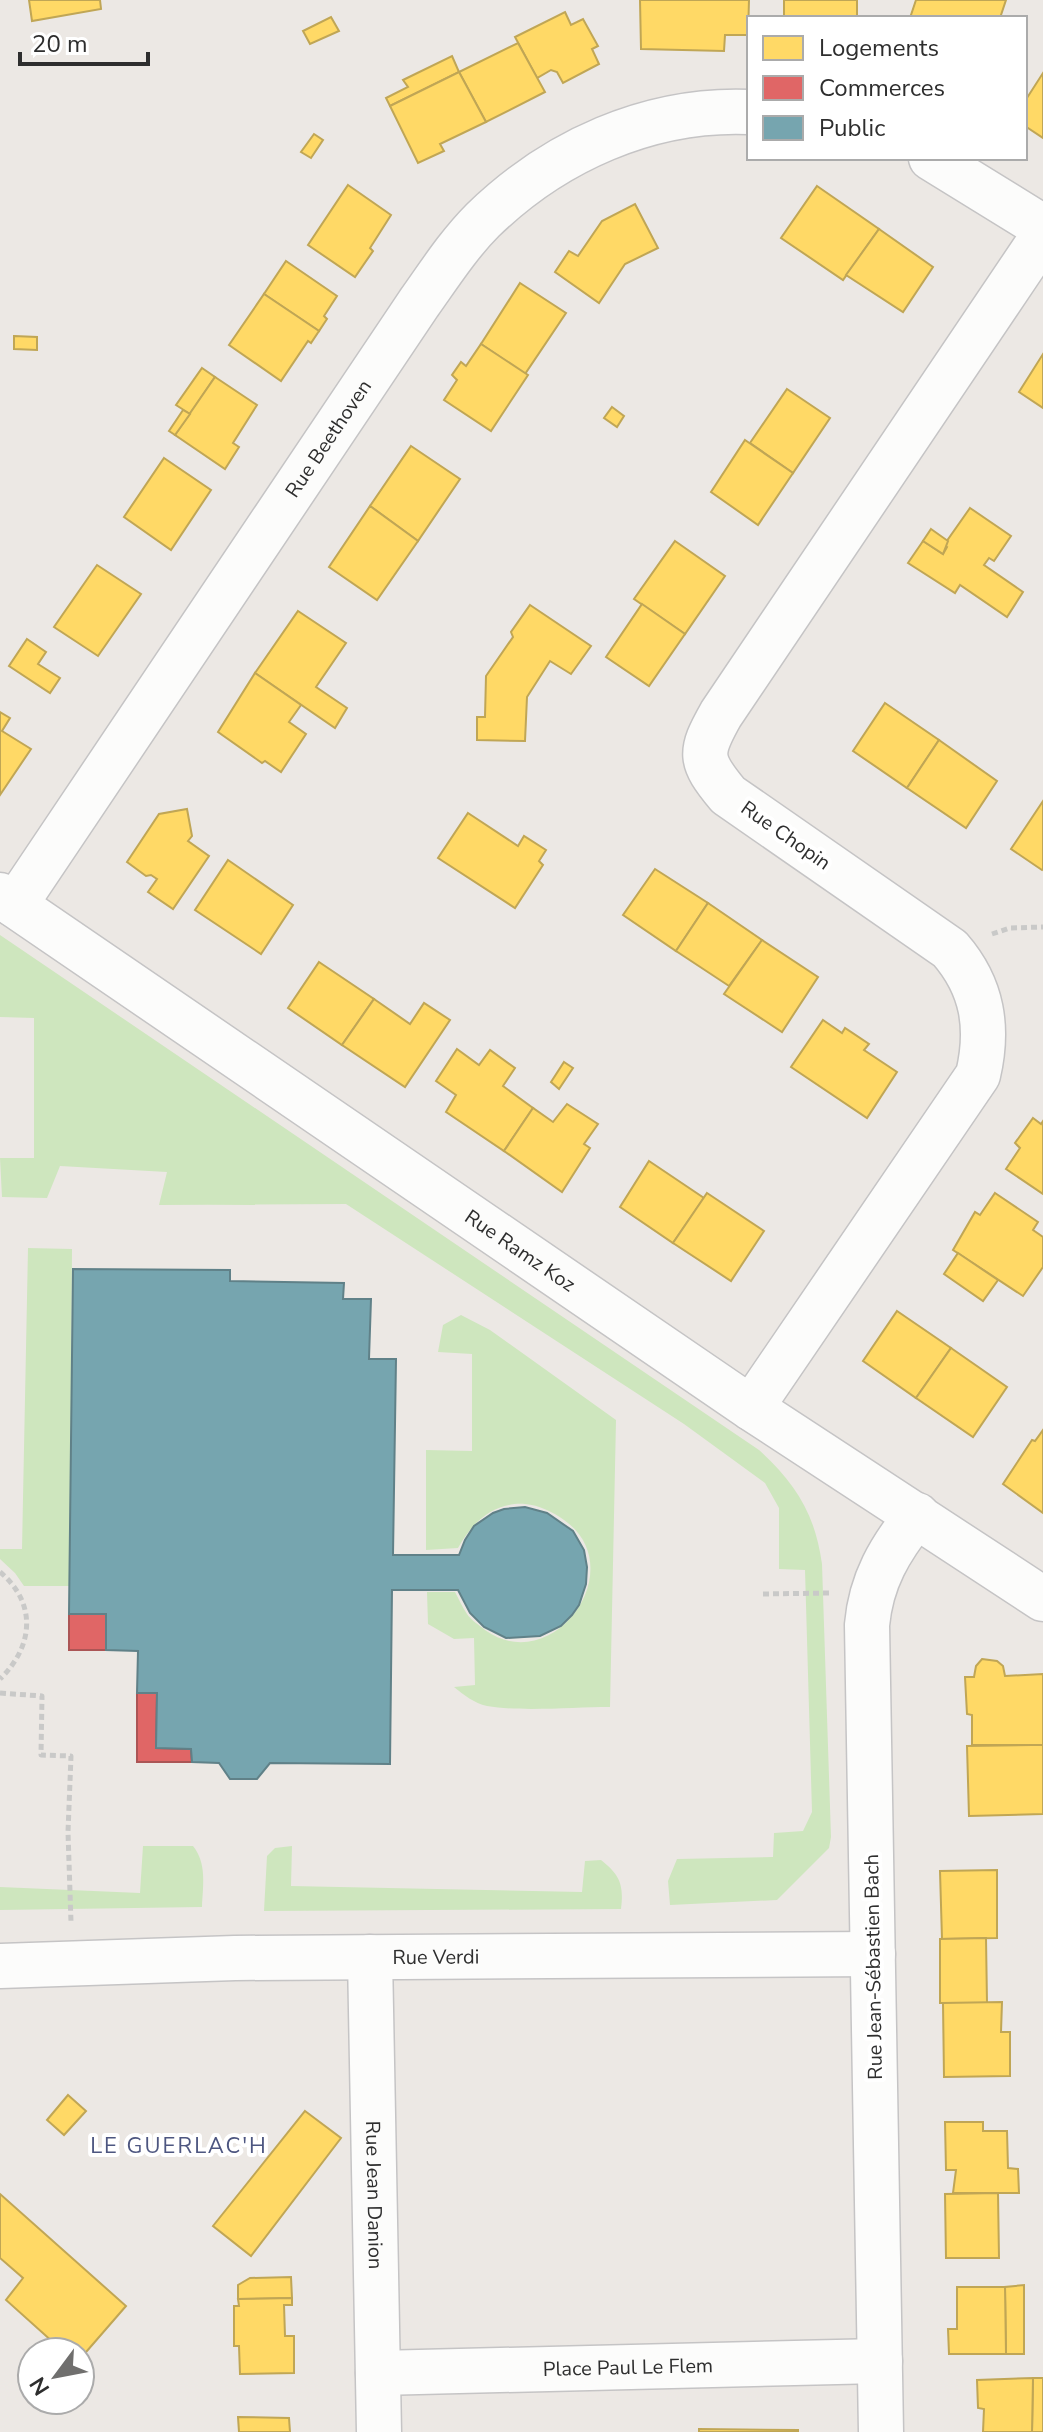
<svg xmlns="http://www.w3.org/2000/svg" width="1043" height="2432" font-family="'Nunito Sans',sans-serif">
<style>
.green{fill:#cee6be}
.homes{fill:#ffd966;stroke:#c0a655;stroke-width:2}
.shops{fill:#e06666;stroke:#ab5555;stroke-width:2}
.public{fill:#76a5af;stroke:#608188;stroke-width:2}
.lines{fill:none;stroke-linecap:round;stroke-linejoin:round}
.street-casing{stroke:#c5c4c5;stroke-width:47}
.path{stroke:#c9c9c8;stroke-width:5;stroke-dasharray:6 4;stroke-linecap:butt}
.street{stroke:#fcfcfb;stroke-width:44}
.labels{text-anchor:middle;stroke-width:8;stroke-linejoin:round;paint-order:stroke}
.street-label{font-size:20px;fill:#2e2e2e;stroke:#fff}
.neighbourhood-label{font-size:22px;letter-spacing:2px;fill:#4d5680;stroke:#fff}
</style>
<rect width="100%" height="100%" fill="#ece8e4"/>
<!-- green -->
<g class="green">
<path d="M0 935 759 1450C795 1483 815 1513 822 1564L831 1837 829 1848 777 1900 670 1905 668 1881 677 1859 773 1857 774 1833 803 1831 812 1812 805 1570 779 1569V1508L765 1483 684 1424 346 1204 159 1205 167 1172 60 1166 47 1198 2 1197 0 1158H34V1018L0 1017Z"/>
<polygon points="28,1248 72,1249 70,1586 24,1586 15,1573 0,1559 0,1549 22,1549"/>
<path d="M461 1315 490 1330 616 1420 610 1707C575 1707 520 1712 487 1706 474 1703 464 1695 454 1687L475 1685 474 1638 454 1639 428 1624 427 1592H455C459 1599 462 1607 467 1614 471 1620 479 1625 485 1630 553 1679 633 1568 564 1520 553 1512 539 1505 525 1504 493 1502 472 1523 458 1548L426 1550V1450L472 1451V1354L438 1352 443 1325Z"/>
<path d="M143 1846H193C207 1863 203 1886 202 1907L0 1910V1887L140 1893Z"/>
<path d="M292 1846 291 1886 582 1892 585 1861 601 1860C620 1875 624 1885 621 1909L264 1911 267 1856 275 1848Z"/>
</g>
<!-- homes -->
<g class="homes">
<polygon points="29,0 100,0 101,9 32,21"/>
<polygon points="640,0 749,0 748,35 725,35 724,51 641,49"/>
<rect x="784" y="0" width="73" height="18"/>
<polygon points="916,0 1006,0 1000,18 910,18"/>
<polygon points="565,12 571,25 583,19 598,46 592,49 599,64 563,83 557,72 551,70 537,78 515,37"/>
<polygon points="331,17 339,31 310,44 303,31"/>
<polygon points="518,43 545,92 486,122 459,72"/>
<polygon points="452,56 459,72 390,106 386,98 408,87 403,80"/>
<polygon points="459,72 486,122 440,144 444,151 418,163 390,106"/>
<polygon points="1043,73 1043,138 1025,126 1025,101"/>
<polygon points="314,134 323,140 311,158 301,152"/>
<polygon points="348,185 391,215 370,248 373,251 355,277 308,245"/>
<polygon points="817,186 879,229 843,280 781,238"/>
<polygon points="635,204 658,248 625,264 599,303 555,272 569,251 578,256 602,221"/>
<polygon points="879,229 933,267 903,312 846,275"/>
<polygon points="286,261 337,296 324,316 327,319 319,331 264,294"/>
<polygon points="520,283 566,313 525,374 481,344"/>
<polygon points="264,294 319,331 311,343 308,341 281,381 229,345"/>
<polygon points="14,336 37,337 37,350 14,349"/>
<polygon points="481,344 528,375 491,431 444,400 457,380 452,375 461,362 466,366"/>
<polygon points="1043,354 1043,408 1019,392"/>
<polygon points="202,368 215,377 190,414 176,405"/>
<polygon points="215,377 257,405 233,443 239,447 225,469 175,435"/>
<polygon points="787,389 830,418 793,473 750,443"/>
<polygon points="612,407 624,416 617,427 604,418"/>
<polygon points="183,410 190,414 175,435 169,431"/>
<polygon points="745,440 793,473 758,525 711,492"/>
<polygon points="411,446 460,479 418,541 370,506"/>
<polygon points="164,458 211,490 171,550 124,517"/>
<polygon points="370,506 418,541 377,600 329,567"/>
<polygon points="970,508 1011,536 994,561 989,558 984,565 1023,592 1007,617 960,585 955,593 908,563 923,541 943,554 947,547 944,545"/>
<polygon points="931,529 948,541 943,554 923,541"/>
<polygon points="675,541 725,576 685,634 634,599"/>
<polygon points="97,565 141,594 98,656 54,627"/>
<polygon points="642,604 685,634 649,686 606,657"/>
<polygon points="530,605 591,646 571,674 550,661 527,697 525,741 477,740 477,717 485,717 486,676 513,637 511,632"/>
<polygon points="298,611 346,643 316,687 347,708 335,728 255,673"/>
<polygon points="27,639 46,652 38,664 60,678 50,693 9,666"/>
<polygon points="255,673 301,705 289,722 306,734 281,772 265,761 262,763 218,732"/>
<polygon points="885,703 939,740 907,788 853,751"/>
<polygon points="0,712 10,718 2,731 31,749 0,795"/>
<polygon points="939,740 997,781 966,828 907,788"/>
<polygon points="1043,801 1043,869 1042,870 1011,849"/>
<polygon points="187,809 192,836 188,841 209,856 173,909 148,892 157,879 151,875 146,876 127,862 159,814"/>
<polygon points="468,813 518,846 524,836 546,850 539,861 543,865 515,908 438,858"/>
<polygon points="228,860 293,905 261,954 195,910"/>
<polygon points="655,869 708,903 676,951 623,915"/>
<polygon points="708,903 762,940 729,986 676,951"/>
<polygon points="762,940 818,977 782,1032 724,994"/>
<polygon points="319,962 374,999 342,1045 288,1008"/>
<polygon points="374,999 410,1024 424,1003 450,1020 405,1087 342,1045"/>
<polygon points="823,1020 842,1033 845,1028 869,1044 864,1050 897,1072 867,1118 791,1067"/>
<polygon points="457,1049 479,1065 490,1050 515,1068 503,1086 533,1108 504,1151 446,1112 456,1095 436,1081"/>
<polygon points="564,1062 573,1068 559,1089 551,1082"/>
<polygon points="567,1104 598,1124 584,1144 590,1148 562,1192 504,1151 533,1108 553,1122"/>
<polygon points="1033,1118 1041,1124 1043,1121 1043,1194 1006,1169 1020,1148 1015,1143"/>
<polygon points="649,1161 704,1198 673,1243 620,1207"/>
<polygon points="707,1193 764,1231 731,1281 673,1243"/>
<polygon points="995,1193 1038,1222 1033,1230 1043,1237 1043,1267 1023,1296 953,1250 975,1212 980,1215"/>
<polygon points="958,1253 998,1280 983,1301 944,1274"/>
<polygon points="897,1311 951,1348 916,1398 863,1361"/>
<polygon points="951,1348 1007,1387 973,1437 916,1398"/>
<polygon points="1043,1430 1043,1513 1003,1484 1032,1440 1035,1441"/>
<polygon points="982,1659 997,1661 1003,1666 1005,1676 1043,1674 1043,1745 972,1745 972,1715 967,1714 965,1677 974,1677 976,1666"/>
<polygon points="1032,1745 1043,1745 1043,1814 969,1816 967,1746"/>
<polygon points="997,1870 997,1938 942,1939 940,1871"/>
<polygon points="986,1938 987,2003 940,2003 940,1939"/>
<polygon points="1002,2002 1001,2032 1010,2032 1010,2076 944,2077 943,2003"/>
<polygon points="68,2095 86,2111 64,2135 47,2120"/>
<polygon points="305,2111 341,2138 251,2256 213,2226"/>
<polygon points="945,2122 983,2122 983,2131 1007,2131 1008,2168 1018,2169 1019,2193 953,2193 956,2170 946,2170"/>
<polygon points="998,2193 999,2258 946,2258 945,2194"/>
<polygon points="0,2194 126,2306 80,2359 80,2352 64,2352 6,2300 23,2278 0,2258"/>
<polygon points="291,2277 292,2298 238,2299 238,2285 250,2278"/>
<polygon points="1024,2285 1024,2354 1006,2354 1005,2287"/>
<polygon points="957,2287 1005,2287 1006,2354 949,2354 948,2329 957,2329"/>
<polygon points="292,2298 292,2305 284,2305 285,2336 294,2336 294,2373 240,2374 239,2346 234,2346 234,2306 239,2306 238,2299"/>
<polygon points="1033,2378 1043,2378 1043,2432 1032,2432"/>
<polygon points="1033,2378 1032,2432 983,2432 984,2409 978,2408 977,2380"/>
<polygon points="238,2417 289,2418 290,2432 239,2432"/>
<polygon points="699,2429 798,2430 798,2432 699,2432"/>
</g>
<!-- shops -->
<g class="shops">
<rect x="69" y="1614" width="37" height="36"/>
<polygon points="137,1693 157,1693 156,1748 191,1749 192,1762 137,1762"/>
</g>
<!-- public -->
<polygon class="public" points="73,1269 230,1270 230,1281 344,1283 343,1299 371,1299 369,1359 396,1359 393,1555 459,1555 465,1540 474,1526 493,1513 504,1509 525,1507 547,1513 573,1531 584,1550 587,1567 586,1584 579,1605 572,1615 561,1626 540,1636 506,1638 484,1627 470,1613 458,1590 392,1590 390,1764 270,1763 257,1779 230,1779 219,1763 192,1762 191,1749 156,1748 157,1693 137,1693 138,1651 106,1650 106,1614 69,1614"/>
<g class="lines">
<defs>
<g id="street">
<polyline points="931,158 1043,227"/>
<path id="s1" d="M0 895 751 1408 1043 1599"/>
<path id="s2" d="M15 905 419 303C439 275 458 245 483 220 554 151 649 108 749 112"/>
<path d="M751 1408 978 1075C989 1028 983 987 950 949L728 795C699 760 699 753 721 714L1043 236"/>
<path id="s3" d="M370 1957 379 2432"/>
<path id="s4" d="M0 1966 235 1958 873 1954"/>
<path id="s5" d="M378 2373 880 2361"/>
<path d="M881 2432 867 1625C871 1580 890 1549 917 1515"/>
</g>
</defs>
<!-- street casing -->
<use href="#street" class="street-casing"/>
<!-- path -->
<g class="path">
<polyline points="992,934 1010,928 1043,927"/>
<path d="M0 1572C37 1603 34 1646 0 1679"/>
<polyline points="763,1594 830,1593"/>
<polyline points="0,1693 42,1696 41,1755 71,1756 68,1832 71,1922"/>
</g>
<!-- street -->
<use href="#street" class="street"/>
</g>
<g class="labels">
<!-- street labels -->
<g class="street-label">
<text dy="7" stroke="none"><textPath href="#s2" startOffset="562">Rue Beethoven</textPath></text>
<text transform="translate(786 835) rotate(35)" y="7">Rue Chopin</text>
<text dy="7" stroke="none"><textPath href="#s1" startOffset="630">Rue Ramz Koz</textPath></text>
<text dy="7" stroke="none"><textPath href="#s4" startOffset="436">Rue Verdi</textPath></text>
<text transform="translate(873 1967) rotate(-91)" y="7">Rue Jean-Sébastien Bach</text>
<text dy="7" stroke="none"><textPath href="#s3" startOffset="238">Rue Jean Danion</textPath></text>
<text dy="7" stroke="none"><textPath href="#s5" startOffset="250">Place Paul Le Flem</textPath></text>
</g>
<!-- neighbourhood labels -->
<g class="neighbourhood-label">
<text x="179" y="2153">LE GUERLAC'H</text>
</g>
</g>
<!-- legend -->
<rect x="747" y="16" width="280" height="144" fill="#ffffff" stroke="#ababab" stroke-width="2"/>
<rect x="763" y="36" width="40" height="24" fill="#ffd966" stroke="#ababab" stroke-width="2"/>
<text x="819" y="56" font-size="24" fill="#2e2e2e">Logements</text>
<rect x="763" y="76" width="40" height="24" fill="#e06666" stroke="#ababab" stroke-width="2"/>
<text x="819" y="96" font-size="24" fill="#2e2e2e">Commerces</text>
<rect x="763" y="116" width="40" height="24" fill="#76a5af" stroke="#ababab" stroke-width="2"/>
<text x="819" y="136" font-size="24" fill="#2e2e2e">Public</text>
<!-- north arrow -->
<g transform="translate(56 2376) rotate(238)"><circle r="38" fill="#ffffff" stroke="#ababab" stroke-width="2"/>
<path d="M0-6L14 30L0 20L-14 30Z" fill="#706f6e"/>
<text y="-12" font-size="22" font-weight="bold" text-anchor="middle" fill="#2e2e2e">N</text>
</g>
<!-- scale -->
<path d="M20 52v12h128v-12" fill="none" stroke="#2e2e2e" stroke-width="4"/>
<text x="32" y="52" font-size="24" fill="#2e2e2e" stroke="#ffffff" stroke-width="6" paint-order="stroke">20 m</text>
</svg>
